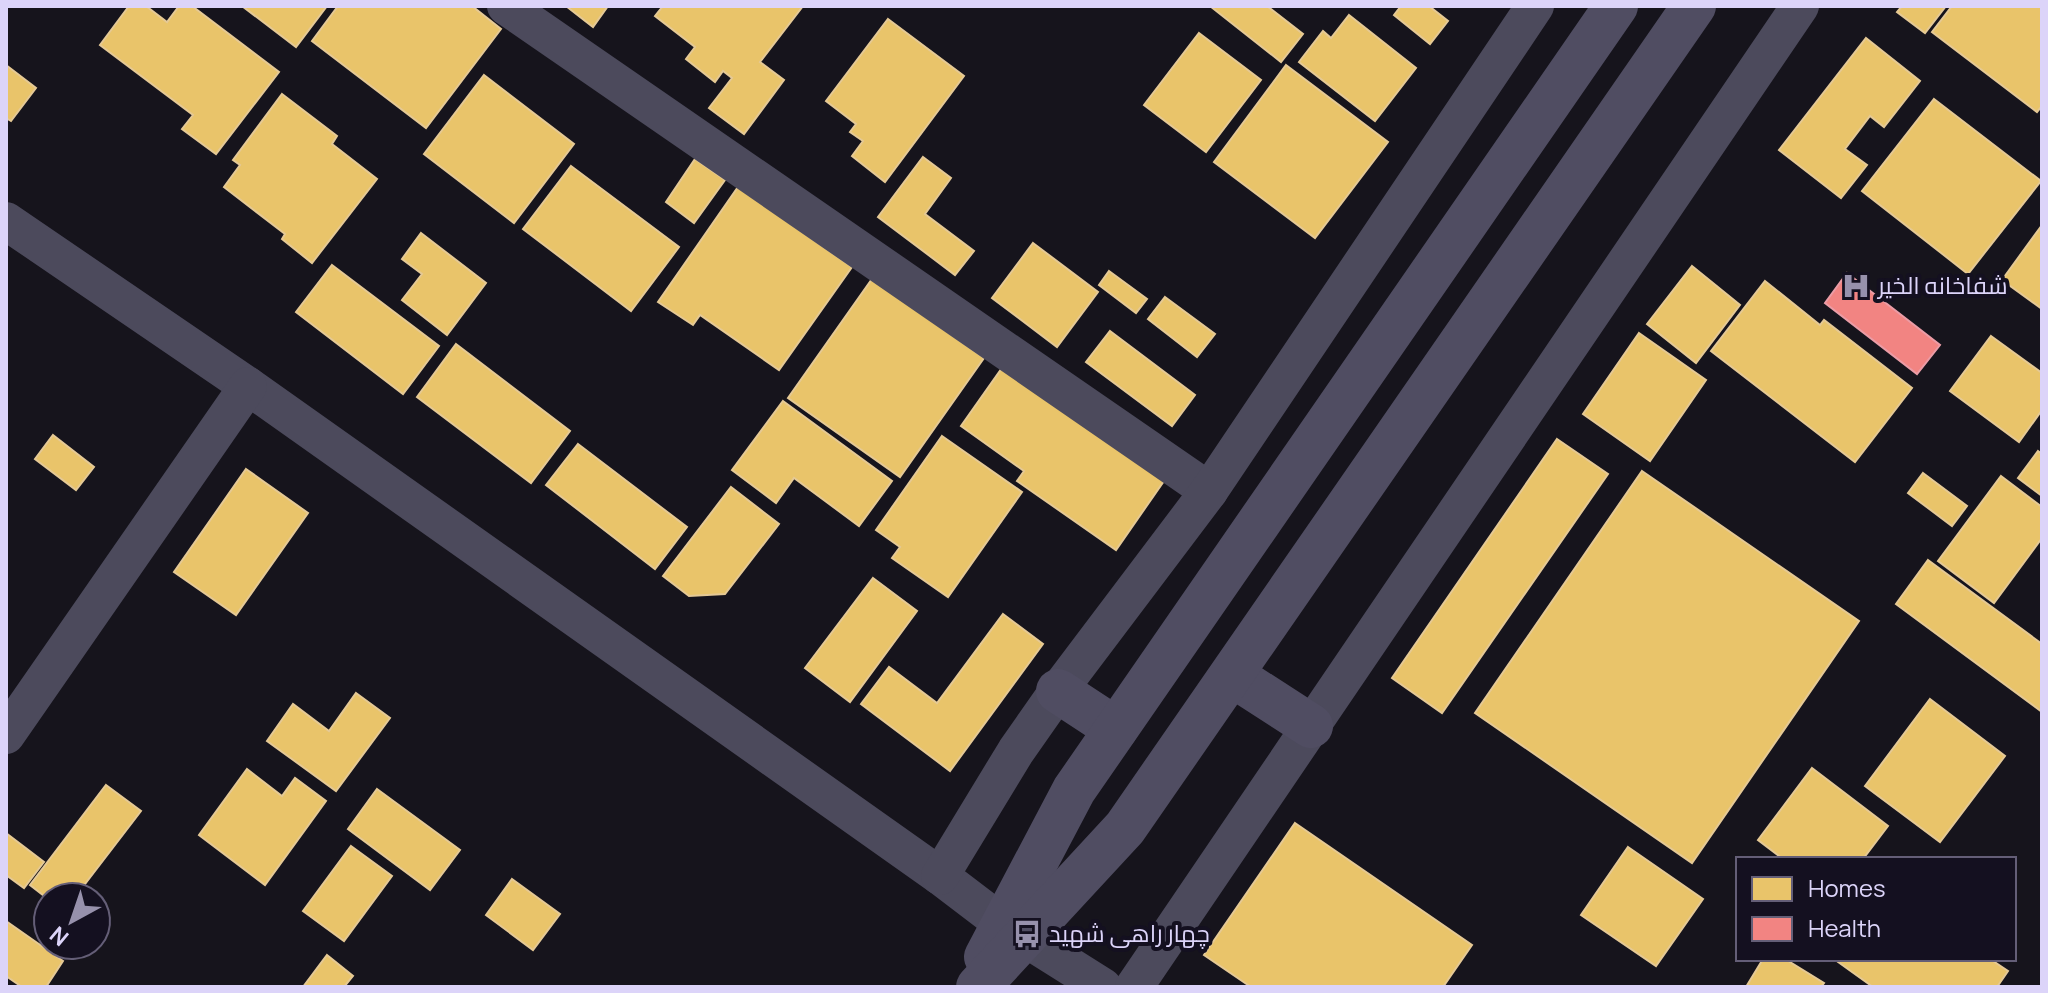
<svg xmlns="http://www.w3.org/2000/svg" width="2048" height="993" font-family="Manrope,Cairo,sans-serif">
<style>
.homes{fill:#e9c46a;stroke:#e5c995;stroke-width:2}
.health{fill:#f28482;stroke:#eb9ca6;stroke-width:2}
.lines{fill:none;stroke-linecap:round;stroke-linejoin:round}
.street{stroke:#4c4a5c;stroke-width:38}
.secondary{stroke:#504d62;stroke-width:44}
.labels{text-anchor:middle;stroke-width:8;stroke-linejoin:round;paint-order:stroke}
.poi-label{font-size:24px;fill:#dcd4f9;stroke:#141020;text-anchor:start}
</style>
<rect width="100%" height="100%" fill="#16141c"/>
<!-- homes -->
<g class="homes">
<polygon points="129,6 146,6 167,22 179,6 192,6 279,72 216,154 182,129 193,115 100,45"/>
<polygon points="242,6 327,6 296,47"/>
<polygon points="338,6 472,6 501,29 426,128 312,41"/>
<polygon points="566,6 608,6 593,27"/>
<polygon points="663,6 803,6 760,62 784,80 744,134 709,108 732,78 723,71 715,82 686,59 695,47 655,16"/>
<polygon points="1210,6 1267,6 1303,34 1281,62"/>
<polygon points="1401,6 1429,6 1448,21 1430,44 1394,15"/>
<polygon points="1902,6 1946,6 1925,33 1897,12"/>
<polygon points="1952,6 2042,6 2042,106 2037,112 1932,32"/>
<polygon points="1349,15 1416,68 1375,121 1299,62 1323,31 1331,38"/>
<polygon points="888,19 964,76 885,182 852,156 863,141 850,132 856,124 826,101"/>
<polygon points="1199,33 1261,80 1206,152 1144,105"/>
<polygon points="1866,38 1920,81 1884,127 1870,116 1845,149 1867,165 1841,198 1779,150"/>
<polygon points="6,65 36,88 11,121 6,118"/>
<polygon points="1286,65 1388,142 1315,238 1214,162"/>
<polygon points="484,75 574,144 514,223 424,154"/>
<polygon points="282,94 337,136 332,144 377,179 312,263 282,239 285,234 224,187 240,165 233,160"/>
<polygon points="1934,99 2041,181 1968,274 1862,191"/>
<polygon points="923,157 951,178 925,214 974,251 955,275 878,217"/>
<polygon points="695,159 725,180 694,223 666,202"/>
<polygon points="571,166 679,247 631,311 523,229"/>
<polygon points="738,187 852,267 779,370 700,315 693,325 658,302"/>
<polygon points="2042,225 2042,309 2002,280"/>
<polygon points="421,233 486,283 447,335 402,300 422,274 402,259"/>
<polygon points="1033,243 1098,292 1057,347 992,298"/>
<polygon points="332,265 439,346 403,394 296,312"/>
<polygon points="1692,266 1740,305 1696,363 1647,324"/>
<polygon points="1109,271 1147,299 1136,313 1099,285"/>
<polygon points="872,279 984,358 900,477 788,398"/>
<polygon points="1765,281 1820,325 1824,320 1912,388 1855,462 1711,351"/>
<polygon points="1165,297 1215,334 1197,357 1148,319"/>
<polygon points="1110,331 1195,395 1172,426 1086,362"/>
<polygon points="1639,333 1706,380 1650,461 1583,414"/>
<polygon points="1991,336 2042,373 2042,410 2019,442 1950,391"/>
<polygon points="456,344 570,431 531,483 417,397"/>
<polygon points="1002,368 1164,481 1116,550 1017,481 1024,471 961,426"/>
<polygon points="783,401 892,481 859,526 794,478 776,503 732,470"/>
<polygon points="53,435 94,467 76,490 35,459"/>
<polygon points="942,436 1022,492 948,597 892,558 900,547 876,530"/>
<polygon points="1557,439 1608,474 1442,713 1392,678"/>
<polygon points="578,444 687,527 655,569 546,485"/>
<polygon points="2038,451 2042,454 2042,496 2018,478"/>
<polygon points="246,469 308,513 236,615 174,572"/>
<polygon points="1642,471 1859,621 1692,863 1475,713"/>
<polygon points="1923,473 1967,506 1952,526 1908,493"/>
<polygon points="2001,476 2042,507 2042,538 1994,603 1938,561"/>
<polygon points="731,487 779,524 725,594 689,596 663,576"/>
<polygon points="1928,560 2042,644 2042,712 1896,604"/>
<polygon points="873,578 917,611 850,702 805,668"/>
<polygon points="1003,614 1043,644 950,771 861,704 889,667 937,703"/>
<polygon points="356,693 390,718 336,791 267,741 293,704 329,731"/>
<polygon points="1930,699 2005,756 1940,842 1865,786"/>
<polygon points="1812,768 1888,826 1863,859 1783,859 1758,840"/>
<polygon points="247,769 282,796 295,778 326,801 265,885 199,835"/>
<polygon points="106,785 141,811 75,897 48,899 30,885"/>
<polygon points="377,789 460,850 430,890 348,829"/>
<polygon points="1295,823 1472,945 1443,987 1251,987 1204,955"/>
<polygon points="6,833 44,862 24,888 6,875"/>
<polygon points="351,846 392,876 344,941 303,911"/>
<polygon points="1628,847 1703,899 1656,966 1581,915"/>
<polygon points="512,879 560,914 533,950 486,915"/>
<polygon points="6,921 63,961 46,987 22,987 6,976"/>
<polygon points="327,955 353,976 344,987 303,987"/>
<polygon points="1763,959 1785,959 1824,983 1821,987 1746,987"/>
<polygon points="1834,959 1990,959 2008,971 1997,987 1873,987"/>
</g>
<!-- health -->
<polygon class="health" points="1847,273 1940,345 1917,374 1825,303"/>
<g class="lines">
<!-- street -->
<g class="street">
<polyline points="506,6 1209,491"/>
<polyline points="6,221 248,386 940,876 1003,924 1103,987"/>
<polyline points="6,735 248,386"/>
<polyline points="940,876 1016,751 1058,691 1209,491 1535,6"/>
<polyline points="1134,987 1800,6"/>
</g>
<!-- secondary -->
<g class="secondary">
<polyline points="1232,675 1311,726"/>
<polyline points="1058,691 1116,729"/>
<polyline points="986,957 1074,790 1616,6"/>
<polyline points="978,987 1125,828 1694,6"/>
</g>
</g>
<!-- icons -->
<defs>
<symbol id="hospital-bare" viewBox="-9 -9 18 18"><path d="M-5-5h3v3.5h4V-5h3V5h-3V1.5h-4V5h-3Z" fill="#9791ac" stroke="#141020" stroke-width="2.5" paint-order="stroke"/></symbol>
<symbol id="bus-bare" viewBox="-9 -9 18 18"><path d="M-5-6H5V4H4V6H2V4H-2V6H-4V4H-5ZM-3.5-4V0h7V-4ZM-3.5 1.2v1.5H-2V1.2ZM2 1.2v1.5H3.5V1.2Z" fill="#9791ac" stroke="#141020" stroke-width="2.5" paint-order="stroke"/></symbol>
</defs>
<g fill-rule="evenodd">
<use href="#hospital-bare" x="1836" y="266" width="40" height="40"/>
<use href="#bus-bare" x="1007" y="914" width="40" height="40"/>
</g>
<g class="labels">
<!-- poi labels -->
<g class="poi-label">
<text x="1878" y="294">شفاخانه الخیر</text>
<text x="1049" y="942">چهار راهی شهید</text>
</g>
</g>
<!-- border -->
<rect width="2048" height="993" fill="none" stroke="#dcd4f9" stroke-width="16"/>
<!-- legend -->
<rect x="1736" y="857" width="280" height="104" fill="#141020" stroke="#645e77" stroke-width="2"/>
<rect x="1752" y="877" width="40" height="24" fill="#e9c46a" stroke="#645e77" stroke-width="2"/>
<text x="1808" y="897" font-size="24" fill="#dcd4f9">Homes</text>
<rect x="1752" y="917" width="40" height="24" fill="#f28482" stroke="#645e77" stroke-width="2"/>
<text x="1808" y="937" font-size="24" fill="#dcd4f9">Health</text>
<!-- north arrow -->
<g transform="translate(72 921) rotate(220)"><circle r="38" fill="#141020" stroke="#645e77" stroke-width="2"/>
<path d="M0-6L14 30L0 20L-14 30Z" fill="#9791ac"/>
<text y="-12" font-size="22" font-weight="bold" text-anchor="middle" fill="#dcd4f9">N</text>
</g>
</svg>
